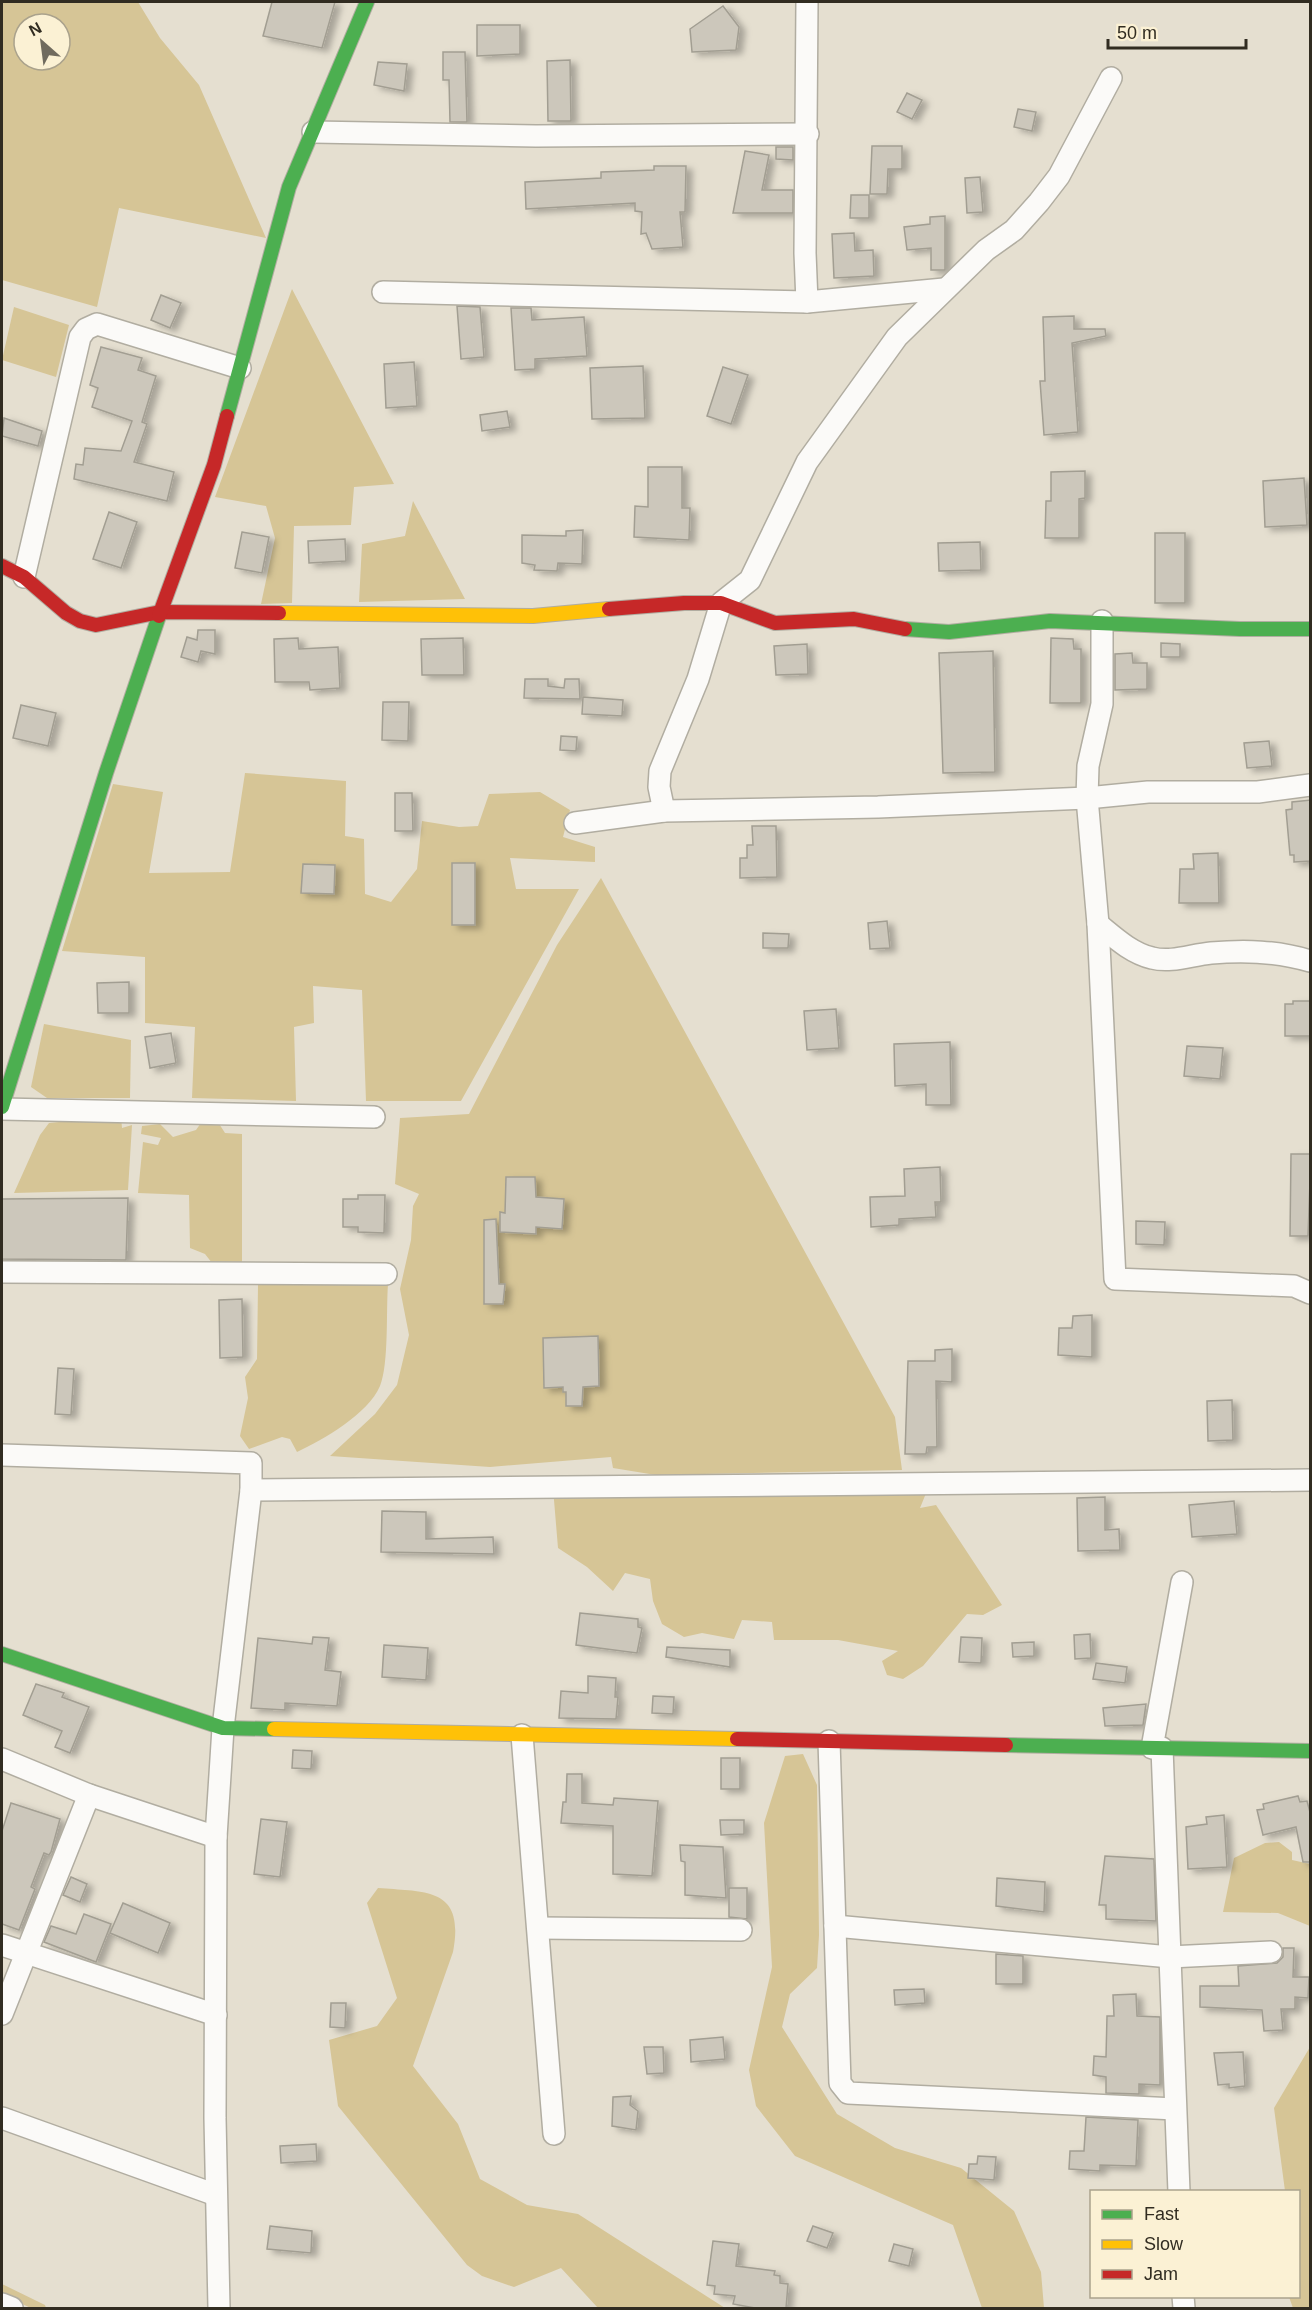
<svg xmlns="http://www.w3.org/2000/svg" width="1312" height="2310" font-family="Arial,sans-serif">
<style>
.green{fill:#d6c596;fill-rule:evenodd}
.building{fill:#ccc7bb;stroke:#a29e92;stroke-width:1.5;filter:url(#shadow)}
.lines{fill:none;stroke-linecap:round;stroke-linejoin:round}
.street-casing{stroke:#b1ada1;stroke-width:24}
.fast-casing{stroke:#b1ada1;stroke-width:16}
.slow-casing{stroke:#b1ada1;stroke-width:16}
.jam-casing{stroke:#b1ada1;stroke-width:16}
.street{stroke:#fbfaf8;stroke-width:21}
.fast{stroke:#4caf50;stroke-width:14}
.slow{stroke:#ffc107;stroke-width:14}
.jam{stroke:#c62828;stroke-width:14}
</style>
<defs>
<filter id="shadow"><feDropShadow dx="6" dy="3.5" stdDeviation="3" flood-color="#0004"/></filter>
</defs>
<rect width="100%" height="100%" fill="#e5dfd0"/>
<!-- green -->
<g class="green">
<path d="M2 2H138L160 38 199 85 266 238 119 208 97 307 2 280ZM24 24H60V60H24Z"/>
<polygon points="292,289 394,484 354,487 351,525 294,526 292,603 261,604 275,538 266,506 215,497"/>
<polygon points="14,307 69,325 56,377 2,360"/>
<polygon points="413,501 465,599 359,602 362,544 405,536"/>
<polygon points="245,773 346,781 345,836 364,839 365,894 391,902 417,869 422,821 459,827 478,826 489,794 540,792 570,810 563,837 595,847 595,862 510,858 516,889 579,889 461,1101 366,1101 362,990 313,986 314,1023 294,1027 296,1101 192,1098 195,1027 145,1023 145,957 62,951 113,784 163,792 149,873 230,872"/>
<polygon points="601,878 895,1417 902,1470 656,1475 613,1468 611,1457 490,1467 330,1456 375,1414 397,1385 409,1335 400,1289 411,1240 413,1206 419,1194 395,1184 400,1118 469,1114 557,945"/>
<polygon points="44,1024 131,1040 130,1098 47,1098 31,1087"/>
<polygon points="121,1116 122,1128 132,1125 128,1190 14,1193 40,1135 49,1123"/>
<polygon points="216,1119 225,1133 242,1134 242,1267 216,1268 205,1254 190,1248 189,1195 138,1193 143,1142 158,1145 161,1138 141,1134 142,1126 160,1124 173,1137 196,1130 203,1120"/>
<path d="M388 1284C386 1310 389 1364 380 1386 368 1414 323 1440 297 1452L290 1439 282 1437 249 1449 240 1436 248 1398 245 1377 257 1359 258 1285Z"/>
<polygon points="931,1481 920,1508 936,1505 1002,1605 983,1615 967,1614 923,1666 903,1679 887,1675 882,1661 898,1651 838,1640 774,1640 772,1622 742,1620 734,1639 702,1633 684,1637 662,1624 653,1601 650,1579 625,1573 613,1591 587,1567 558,1548 553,1488"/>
<polygon points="803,1754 817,1785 819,1935 817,1968 790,1994 782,2027 837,2114 895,2148 961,2168 1014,2211 1041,2272 1044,2308 982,2308 953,2225 795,2156 756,2106 749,2070 772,1967 764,1823 785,1756"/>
<polygon points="1279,1842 1292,1852 1292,1860 1310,1864 1310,1926 1278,1913 1223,1912 1234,1858 1265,1843"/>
<path d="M378 1888C428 1892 465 1888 453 1952L413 2066 458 2124 480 2179 527 2205 578 2214 725 2308H598L561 2268 514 2287 482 2276 467 2265 338 2106 329 2040 377 2026 397 1998 367 1903Z"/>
<polygon points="1310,2047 1310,2308 1293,2308 1289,2297 1298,2296 1298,2192 1285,2191 1274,2108"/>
<polygon points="2,2284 45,2305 46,2308 31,2308 2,2295"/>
</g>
<!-- building -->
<g class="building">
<polygon points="272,2 335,2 322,48 263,36"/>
<polygon points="723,6 739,27 736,50 692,52 690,29"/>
<polygon points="477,25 520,25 520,54 477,56"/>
<polygon points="443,52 465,52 467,122 450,122 449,80 443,80"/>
<polygon points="570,60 571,121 548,121 547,61"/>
<polygon points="378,62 407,64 404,91 374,85"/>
<polygon points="907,93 922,100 912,119 897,112"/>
<polygon points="1018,109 1036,112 1032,131 1014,127"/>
<polygon points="872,146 902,146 902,169 888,169 887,194 870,194"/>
<polygon points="776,147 793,147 793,160 776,159"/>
<polygon points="745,151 769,155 762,190 793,190 793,213 733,213"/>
<polygon points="654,166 686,166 685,212 680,212 683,247 652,249 646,233 641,234 642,212 635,211 635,203 526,209 525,182 601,178 601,172 654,170"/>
<polygon points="980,177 983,212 967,213 965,178"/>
<polygon points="851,195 869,195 869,218 850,218"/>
<polygon points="945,216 945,270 931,270 931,248 907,250 904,227 930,224 930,217"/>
<polygon points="854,233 855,251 873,250 874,276 834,278 832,234"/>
<polygon points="161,295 181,303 170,328 151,320"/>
<polygon points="457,306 480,307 484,357 461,359"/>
<polygon points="511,308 531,308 532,320 584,317 587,356 535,359 535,369 515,370"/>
<polygon points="1074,316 1074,329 1105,329 1106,336 1072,343 1078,432 1044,435 1040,381 1045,381 1043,317"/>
<polygon points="101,347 142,358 138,370 156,376 142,422 147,424 134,462 174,472 167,501 74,479 76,464 83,465 85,448 121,451 132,421 92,407 98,388 90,385"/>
<polygon points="414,362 417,406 386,408 384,364"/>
<polygon points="643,366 645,418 592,419 590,368"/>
<polygon points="723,367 748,375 731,424 707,416"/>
<polygon points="507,411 510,427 482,431 480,415"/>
<polygon points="4,418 42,431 38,446 2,436"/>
<polygon points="648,467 682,467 682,508 690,508 689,540 634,537 635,506 648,507"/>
<polygon points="1085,471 1085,498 1079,499 1079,538 1045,538 1046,501 1051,501 1051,472"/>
<polygon points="1304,478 1307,525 1265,527 1263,481"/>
<polygon points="109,512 137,522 121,568 93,559"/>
<polygon points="583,530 582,564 558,563 557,571 534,570 535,565 522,563 522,535 566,536 566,531"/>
<polygon points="242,532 269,537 262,573 235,568"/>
<rect x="1155" y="533" width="30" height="70"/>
<polygon points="345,539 346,561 309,563 308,541"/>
<polygon points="980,542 981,570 939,571 938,543"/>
<polygon points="198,630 215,630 215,654 201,651 198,662 181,657 187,637 197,640"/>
<polygon points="298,638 299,649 338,647 340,688 310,690 309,682 275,682 274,639"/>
<polygon points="463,638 464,675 422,675 421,639"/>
<polygon points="1051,638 1073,639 1074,649 1081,649 1081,703 1050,703"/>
<polygon points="1161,643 1180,644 1180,657 1161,657"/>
<polygon points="807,644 808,674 776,675 774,646"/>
<polygon points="993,651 995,772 943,773 939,653"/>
<polygon points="1132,653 1133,663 1147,663 1147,689 1115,690 1115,654"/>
<polygon points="525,679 548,679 548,686 564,688 565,679 579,679 580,699 524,698"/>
<polygon points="583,697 623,700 622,716 582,714"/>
<polygon points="383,702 409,702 408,741 382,740"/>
<polygon points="21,705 56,713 48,746 13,738"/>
<polygon points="561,736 577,737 576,751 560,750"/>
<polygon points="1269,741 1272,766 1247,768 1244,743"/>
<polygon points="395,793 412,793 413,831 395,831"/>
<polygon points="1311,800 1311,861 1294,862 1294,855 1290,855 1286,810 1292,809 1292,802"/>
<polygon points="752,826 776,826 777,877 740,878 740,858 747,858 747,845 753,845"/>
<polygon points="1218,853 1219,903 1179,903 1180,869 1194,869 1193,854"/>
<rect x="452" y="863" width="23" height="62"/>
<polygon points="303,864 335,865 334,894 301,893"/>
<polygon points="887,921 890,948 870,949 868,923"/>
<polygon points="763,933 789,934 788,948 763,948"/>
<polygon points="129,982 129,1013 98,1013 97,983"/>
<polygon points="1293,1001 1311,1001 1311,1036 1285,1036 1285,1004 1293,1004"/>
<polygon points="836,1009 839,1048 807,1050 804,1011"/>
<polygon points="171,1033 176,1063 150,1068 145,1037"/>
<polygon points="950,1042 951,1105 926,1105 926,1084 895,1086 894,1044"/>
<polygon points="1187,1046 1223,1048 1220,1079 1184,1076"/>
<polygon points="1291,1154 1311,1154 1308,1236 1290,1236"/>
<polygon points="940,1167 941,1202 935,1202 936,1217 899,1219 899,1225 871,1227 870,1197 905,1196 904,1169"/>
<polygon points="506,1177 535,1177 536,1197 564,1199 562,1229 536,1227 536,1234 500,1232 500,1212 505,1213"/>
<polygon points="358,1195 385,1195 384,1233 358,1232 358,1227 343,1227 343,1199 358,1199"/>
<polygon points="128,1198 126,1260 2,1259 2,1199"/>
<polygon points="496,1219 499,1284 505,1284 503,1304 484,1304 484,1220"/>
<polygon points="1136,1221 1165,1222 1164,1245 1136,1244"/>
<polygon points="242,1299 243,1357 220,1358 219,1300"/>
<polygon points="1092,1315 1092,1357 1058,1355 1059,1328 1072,1328 1073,1316"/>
<polygon points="598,1336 599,1386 583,1387 582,1406 566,1406 566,1392 563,1392 563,1387 544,1388 543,1338"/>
<polygon points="952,1349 952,1382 936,1381 937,1447 927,1447 926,1454 905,1454 908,1361 935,1361 935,1350"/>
<polygon points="58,1368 74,1369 71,1415 55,1414"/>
<polygon points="1232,1400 1233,1440 1208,1441 1207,1401"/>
<polygon points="1105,1497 1105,1530 1119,1529 1120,1550 1078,1551 1077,1498"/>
<polygon points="1234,1501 1237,1534 1192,1537 1189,1505"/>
<polygon points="382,1511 426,1512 426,1539 493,1537 494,1554 381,1552"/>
<polygon points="580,1613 638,1619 638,1627 642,1628 637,1653 576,1645"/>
<polygon points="1090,1634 1091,1658 1075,1659 1074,1635"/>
<polygon points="313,1637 329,1638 325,1670 341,1672 337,1706 285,1703 285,1710 251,1708 258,1638 312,1644"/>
<polygon points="961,1637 982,1638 981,1663 959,1662"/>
<polygon points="1034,1642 1034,1656 1013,1657 1012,1643"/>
<polygon points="384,1645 428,1648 426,1680 382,1677"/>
<polygon points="667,1647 730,1650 730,1667 666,1657"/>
<polygon points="1096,1663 1127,1667 1125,1683 1093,1679"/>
<polygon points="588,1676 616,1678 615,1697 618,1697 616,1719 559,1718 561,1691 588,1693"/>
<polygon points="36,1684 64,1693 62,1697 89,1707 70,1753 55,1747 62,1731 23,1715"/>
<polygon points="653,1696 674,1697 673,1714 652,1713"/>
<polygon points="1146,1704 1143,1725 1105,1726 1103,1708"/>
<polygon points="293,1750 312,1751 311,1769 292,1768"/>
<rect x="721" y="1758" width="19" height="31"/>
<polygon points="567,1774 582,1774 582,1803 613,1805 614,1798 658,1801 652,1876 613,1874 613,1826 561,1823 563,1802 566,1802"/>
<polygon points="1298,1796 1300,1802 1307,1801 1311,1816 1311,1862 1303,1862 1296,1827 1263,1835 1257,1810 1264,1809 1263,1804"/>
<polygon points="11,1803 60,1819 51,1852 49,1855 44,1853 31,1887 35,1889 19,1930 2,1924 2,1831"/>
<polygon points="1224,1815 1227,1867 1188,1869 1186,1827 1207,1824 1206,1817"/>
<polygon points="261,1819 287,1822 280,1877 254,1874"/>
<polygon points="720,1820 744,1820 744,1834 721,1835"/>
<polygon points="680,1845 723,1847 726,1898 685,1895 685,1862 681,1861"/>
<polygon points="1105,1856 1154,1859 1156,1921 1106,1919 1106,1905 1099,1905"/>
<polygon points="71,1877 87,1884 80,1902 63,1895"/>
<polygon points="997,1878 1045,1882 1044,1912 996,1906"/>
<polygon points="729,1888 747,1888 747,1919 729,1917"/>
<polygon points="123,1903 170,1923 158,1953 110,1933"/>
<polygon points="84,1914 111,1924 96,1962 44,1942 51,1926 76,1934"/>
<polygon points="1283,1948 1294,1948 1293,1977 1309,1977 1308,1998 1295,1997 1295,2009 1281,2009 1283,2030 1264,2031 1262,2010 1200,2007 1200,1986 1239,1986 1238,1966 1277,1963 1283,1957"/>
<polygon points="996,1954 1023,1956 1023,1984 996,1984"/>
<polygon points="924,1989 925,2003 895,2005 894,1990"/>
<polygon points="1136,1994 1137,2016 1160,2017 1160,2085 1139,2084 1139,2094 1106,2093 1106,2077 1093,2075 1094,2056 1106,2057 1107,2016 1114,2016 1113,1995"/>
<polygon points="331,2003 346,2003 345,2028 330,2027"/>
<polygon points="723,2037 725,2059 691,2062 690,2040"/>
<polygon points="644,2047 663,2047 664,2073 647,2074"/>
<polygon points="1243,2052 1245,2086 1229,2088 1229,2084 1218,2085 1214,2053"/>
<polygon points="631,2096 630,2105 638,2111 636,2130 612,2126 613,2097"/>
<polygon points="1086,2117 1138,2120 1136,2166 1100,2165 1100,2171 1069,2169 1070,2151 1084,2151"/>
<polygon points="316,2144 317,2161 281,2163 280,2146"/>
<polygon points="978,2156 996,2157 994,2180 968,2178 969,2164 977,2164"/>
<polygon points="270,2226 312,2231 311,2253 267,2249"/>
<polygon points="813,2226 833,2233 827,2248 807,2241"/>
<polygon points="713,2241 739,2244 736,2266 775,2271 774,2275 780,2276 780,2283 788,2284 786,2308 755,2308 733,2304 735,2296 714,2294 715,2286 707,2285"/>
<polygon points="894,2244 913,2249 909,2266 889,2261"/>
</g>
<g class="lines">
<defs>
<g id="street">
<polyline points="313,132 536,136 808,134"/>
<polyline points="383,292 807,302 944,289"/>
<polyline points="807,302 805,253 807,2"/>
<polyline points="24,577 80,337 86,329 97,324 240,368"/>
<polyline points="1102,621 1102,704 1088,766 1087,798 1098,924 1115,1279 1294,1286 1310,1293"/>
<polyline points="664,811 659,787 660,771 698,679 721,603 750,580 807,462 897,337 986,250 1014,230 1039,202 1059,176 1111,78"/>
<polyline points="575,823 664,811 878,807 1087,798 1148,792 1258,792 1310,785"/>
<path d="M1098 924C1114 937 1131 953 1152 958 1171 963 1191 955 1211 953 1246 950 1277 951 1310 961"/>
<polyline points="2,1109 374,1117"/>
<polyline points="2,1272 386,1274"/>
<polyline points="2,1455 251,1463 251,1490 223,1728 216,1837 215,2118 219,2308"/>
<polyline points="251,1490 1310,1480"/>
<polyline points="522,1735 554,2134"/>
<polyline points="829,1741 840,2083 848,2093 1175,2109"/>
<polyline points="1152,1748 1182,1582"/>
<polyline points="1162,1748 1179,2192"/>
<polyline points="2,1759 89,1795 216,1837"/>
<polyline points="835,1926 1170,1957 1271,1952"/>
<polyline points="538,1928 741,1930"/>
<polyline points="2,1945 216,2015"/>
<polyline points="2,2014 89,1795"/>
<polyline points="2,2118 216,2195"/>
<polyline points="1183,2296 1184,2308"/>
<polyline points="2,2304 12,2308"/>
</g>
<g id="fast">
<polyline points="227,416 289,187 367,2"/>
<polyline points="905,629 949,632 1050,621 1240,629 1310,629"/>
<polyline points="2,1107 106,773 159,616"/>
<polyline points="2,1654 223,1728 274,1729"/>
<polyline points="1006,1745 1310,1751"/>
</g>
<g id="slow">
<polyline points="279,613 533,616 609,609"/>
<polyline points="274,1729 737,1739"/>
</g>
<g id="jam">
<polyline points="2,566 24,577 66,613 80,621 96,625 160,612 279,613"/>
<polyline points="609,609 684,603 721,603 775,623 854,619 905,629"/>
<polyline points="159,616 214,465 227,416"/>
<polyline points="737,1739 1006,1745"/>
</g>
</defs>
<!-- street casing -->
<use href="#street" class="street-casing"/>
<!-- fast casing -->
<use href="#fast" class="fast-casing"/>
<!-- slow casing -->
<use href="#slow" class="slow-casing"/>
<!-- jam casing -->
<use href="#jam" class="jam-casing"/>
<!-- street -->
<use href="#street" class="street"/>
<!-- fast -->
<use href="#fast" class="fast"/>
<!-- slow -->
<use href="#slow" class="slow"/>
<!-- jam -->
<use href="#jam" class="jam"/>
</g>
<!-- border -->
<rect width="1312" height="2310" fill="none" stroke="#312c21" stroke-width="6"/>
<!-- legend -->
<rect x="1090" y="2190" width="210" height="108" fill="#fbf1d4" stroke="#aaa28c" stroke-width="1.5"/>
<rect x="1102" y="2210" width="30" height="9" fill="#4caf50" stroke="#aaa28c" stroke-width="1.5"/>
<text x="1144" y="2220" font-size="18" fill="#312c21">Fast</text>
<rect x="1102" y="2240" width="30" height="9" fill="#ffc107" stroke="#aaa28c" stroke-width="1.5"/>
<text x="1144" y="2250" font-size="18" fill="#312c21">Slow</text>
<rect x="1102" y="2270" width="30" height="9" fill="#c62828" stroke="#aaa28c" stroke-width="1.5"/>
<text x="1144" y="2280" font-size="18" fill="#312c21">Jam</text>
<!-- north arrow -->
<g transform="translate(42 42) rotate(332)"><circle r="28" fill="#fbf1d4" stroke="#aaa28c" stroke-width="1.5"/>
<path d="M0-4.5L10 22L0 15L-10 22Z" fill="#706b5e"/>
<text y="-9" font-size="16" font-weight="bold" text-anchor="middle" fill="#312c21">N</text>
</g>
<!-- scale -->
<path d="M1108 39v9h138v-9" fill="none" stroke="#312c21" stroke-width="3"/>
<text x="1117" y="39" font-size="18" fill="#312c21" stroke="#fbf1d4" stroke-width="4.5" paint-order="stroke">50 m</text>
</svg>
